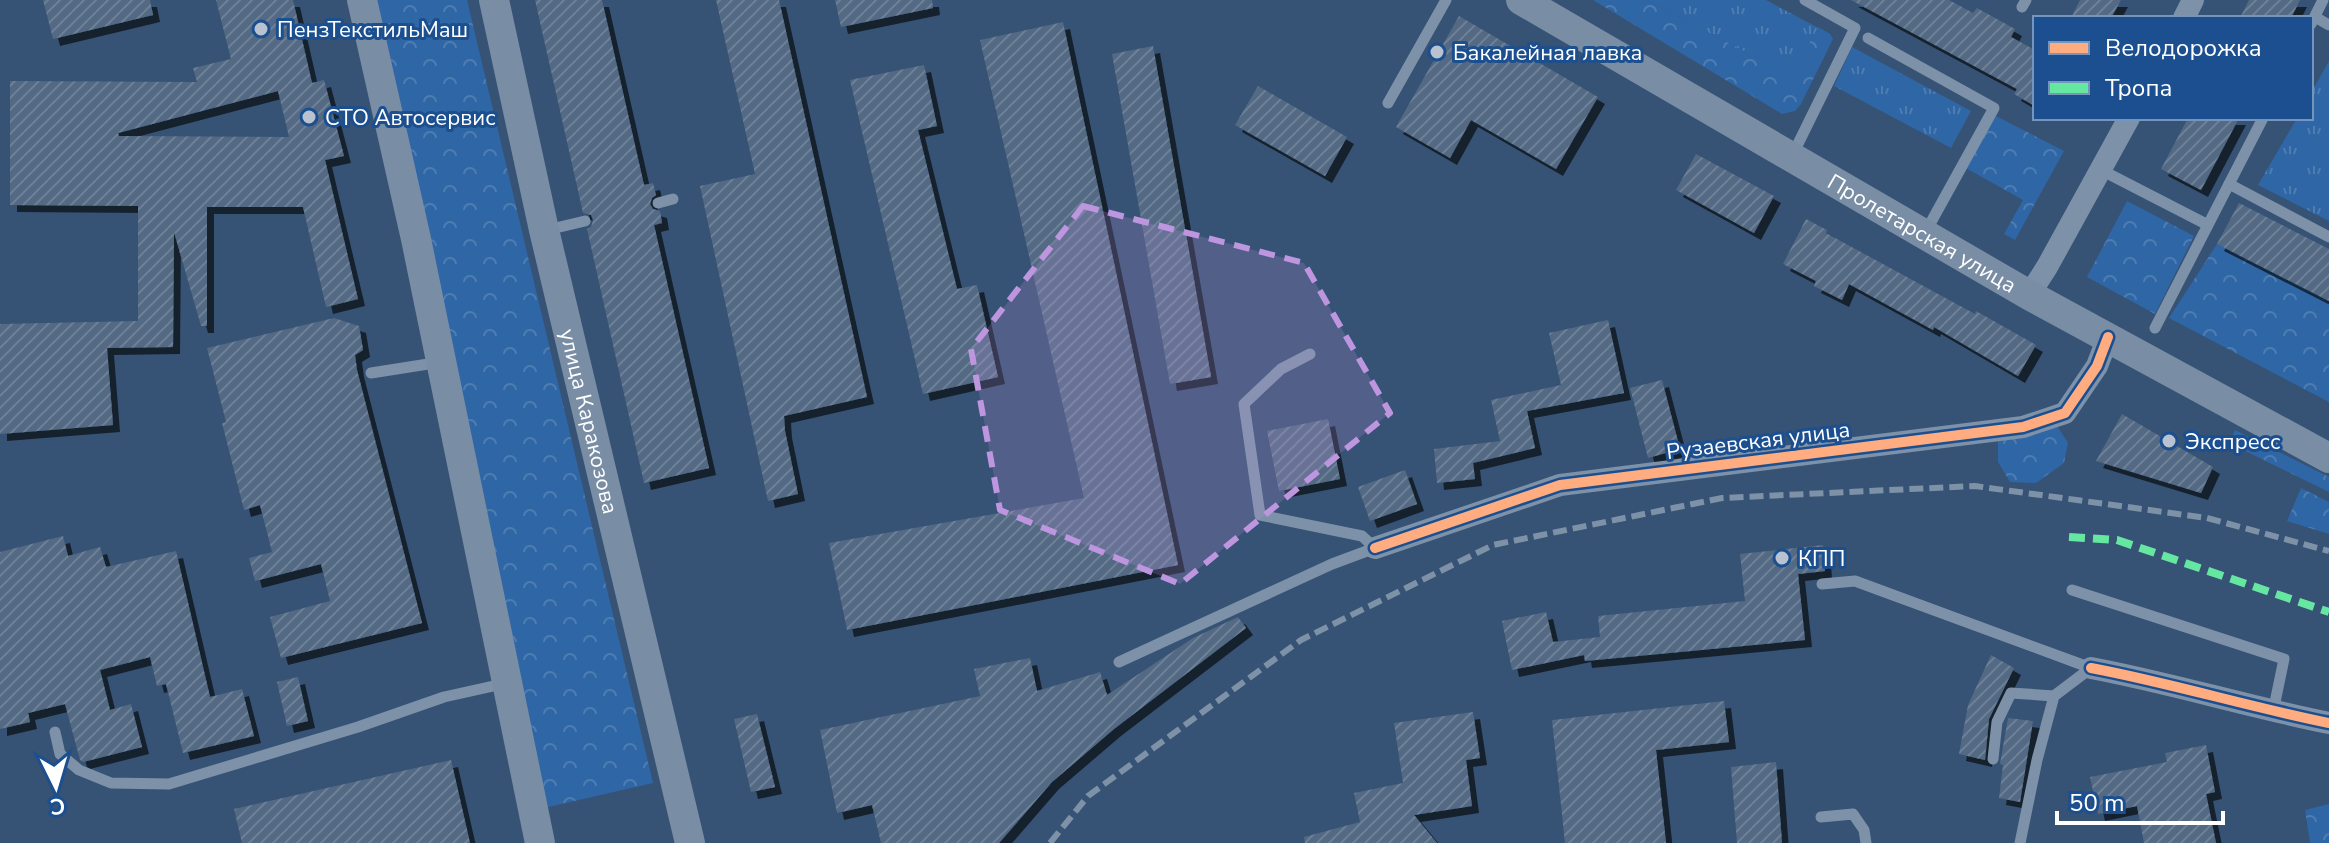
<svg xmlns="http://www.w3.org/2000/svg" width="2329" height="843" font-family="'Nunito Sans',sans-serif">
<style>
.grass{fill:url(#grass-tufts)}
.forest{fill:url(#forest-crowns)}
.building{fill:url(#building-hatch);fill-rule:evenodd;filter:url(#shadow)}
.lines{fill:none;stroke-linecap:round;stroke-linejoin:round}
.lane{stroke:#7d92a8;stroke-width:11}
.street{stroke:#7d92a8;stroke-width:22}
.secondary{stroke:#798da4;stroke-width:30}
.rail{stroke:#7e92a7;stroke-width:6;stroke-dasharray:14 6;stroke-linecap:butt}
.quiet{stroke:#66e7a1;stroke-width:8;stroke-dasharray:16 8;stroke-linecap:butt}
.cycleway-casing{stroke:#1b4f8f;stroke-width:15}
.cycleway{stroke:#ffac80;stroke-width:10}
.marked{fill:#bd96df;fill-opacity:0.2;stroke:#bd96df;stroke-width:6;stroke-dasharray:16 10;stroke-linejoin:round}
.poi-dot{fill:#b9c2ce;stroke:#1b4f8f;stroke-width:3}
.labels{text-anchor:middle;stroke-width:6;stroke-linejoin:round;paint-order:stroke}
.poi-label{font-size:22px;fill:#fff;stroke:#1b4f8f;text-anchor:start}
.street-label{font-size:22px;fill:#fff;stroke:#1b4f8f}
</style>
<defs>
<pattern id="grass-tufts" width="24" height="20" patternUnits="userSpaceOnUse" patternTransform="scale(2)"><rect width="24" height="20" fill="#2f66a5"/><path d="M3 7l-1-3M5 7V3M7 7l1-3M15 17l-1-3M17 17v-4M19 17l1-3" fill="none" stroke="#4e7db2"/></pattern>
<pattern id="forest-crowns" width="20" height="18" patternUnits="userSpaceOnUse" patternTransform="scale(2)"><rect width="20" height="18" fill="#2f66a5"/><path d="M2 6a3 3 0 1 1 6 0M12 15a3 3 0 1 1 6 0" fill="none" stroke="#4e7db2"/></pattern>
<pattern id="building-hatch" width="6" height="6" patternUnits="userSpaceOnUse" patternTransform="scale(2)"><rect width="6" height="6" fill="#526984"/><path d="M-1 1l2-2M0 6l6-6M5 7l2-2" fill="none" stroke="#6c8096"/></pattern>
<filter id="shadow"><feDropShadow dx="7" dy="7" stdDeviation="0" flood-color="#0009"/></filter>
</defs>
<rect width="100%" height="100%" fill="#365274"/>
<!-- grass -->
<g class="grass">
<polygon points="1646,0 1766,0 1830,34 1805,83"/>
<polygon points="1852,47 1971,111 1951,148 1834,86"/>
<polygon points="2329,61 2329,221 2258,185 2297,118 2311,118 2311,93"/>
</g>
<!-- forest -->
<g class="forest">
<polygon points="369,0 467,0 653,783 544,808"/>
<polygon points="1593,0 1646,0 1792,76 1818,27 1830,34 1833,39 1801,104 1795,111 1782,114"/>
<polygon points="1996,116 2064,151 2015,240 2004,234 2023,200 1964,167"/>
<polygon points="2127,201 2194,236 2155,314 2087,277"/>
<polygon points="2217,244 2329,301 2329,402 2169,318"/>
<polygon points="2054,421 2068,443 2064,463 2036,483 2010,482 1998,462 1998,440"/>
<polygon points="2235,430 2329,477 2329,492 2229,443"/>
<polygon points="2301,488 2329,502 2329,534 2287,521"/>
<polygon points="2329,804 2329,843 2310,843 2305,810"/>
</g>
<!-- building -->
<g class="building">
<polygon points="43,0 150,0 153,15 53,39"/>
<path d="M216 0H293L312 83 324 80 344 156 325 160 358 299 326 307 303 207H207V326H201L174 232 173 347 107 348 113 425 0 434V324L138 321V206L10 205V81L197 82 193 68 231 59ZM278 91 289 137 119 136 118 133Z"/>
<polygon points="535,0 602,0 644,185 653,183 656,195 652,198 650,204 653,209 660,211 662,223 654,225 709,468 644,483 587,229 591,227 593,220 591,215 583,213"/>
<polygon points="716,0 779,0 867,397 784,416 785,431 798,494 768,501 700,186 755,174"/>
<polygon points="835,0 932,0 933,8 841,27"/>
<polygon points="1851,0 1949,0 1973,13 1977,8 2015,29 2011,37 2035,50 2035,106 2014,94 2017,89"/>
<polygon points="2080,0 2121,0 2111,18 2071,18"/>
<polygon points="2249,0 2300,0 2291,18 2240,18"/>
<polygon points="1459,16 1598,97 1556,169 1471,120 1450,158 1396,127"/>
<polygon points="1063,22 1178,565 847,630 829,543 1084,498 980,40"/>
<polygon points="1153,46 1211,377 1170,384 1112,54"/>
<polygon points="924,65 937,126 918,130 957,289 977,285 998,377 923,394 850,80"/>
<polygon points="1258,86 1347,137 1325,176 1235,125"/>
<polygon points="2188,118 2239,118 2201,190 2161,169"/>
<polygon points="1696,154 1774,196 1754,233 1676,190"/>
<polygon points="2239,203 2329,249 2329,301 2217,244"/>
<polygon points="1806,219 1827,230 1826,233 1975,314 1976,311 2036,345 2018,376 1934,327 1933,330 1849,284 1842,300 1814,286 1816,281 1783,264"/>
<polygon points="334,318 359,326 363,350 355,355 357,370 422,623 281,658 270,617 330,601 321,564 255,581 249,558 272,552 260,505 244,510 222,423 226,422 207,348"/>
<polygon points="1608,320 1624,393 1527,411 1535,448 1473,463 1475,479 1437,483 1434,449 1500,441 1491,400 1561,385 1549,333"/>
<polygon points="1662,380 1680,449 1648,458 1630,388"/>
<polygon points="2122,414 2213,467 2201,493 2096,461"/>
<polygon points="1328,419 1340,479 1279,491 1267,431"/>
<polygon points="1405,470 1417,504 1370,521 1358,487"/>
<polygon points="63,536 68,556 100,547 106,567 176,551 210,697 242,689 254,736 183,753 166,684 157,686 150,657 100,670 110,710 131,704 142,747 83,762 80,760 65,704 28,713 30,722 0,729 0,552"/>
<polygon points="1823,545 1825,571 1798,574 1805,640 1585,661 1584,655 1512,670 1502,621 1546,612 1553,642 1600,637 1598,616 1745,601 1740,554"/>
<polygon points="1238,617 1246,628 1114,729 1052,782 999,843 881,843 872,805 837,813 820,730 980,696 974,669 1030,658 1037,691 1100,672 1107,695 1193,638"/>
<polygon points="1991,655 2014,668 1989,719 1985,760 1959,754 1968,705"/>
<polygon points="298,677 308,721 287,726 277,682"/>
<polygon points="1724,701 1729,742 1656,750 1666,843 1565,843 1552,720"/>
<polygon points="1473,712 1480,758 1466,760 1472,806 1414,815 1437,843 1305,843 1304,837 1360,822 1354,793 1403,783 1394,723"/>
<polygon points="757,714 775,787 751,792 734,719"/>
<polygon points="2008,718 2033,721 2020,802 1999,798 2003,765 2000,764"/>
<polygon points="2206,745 2215,792 2206,794 2216,843 2144,843 2137,806 2098,814 2090,777 2167,762 2165,753"/>
<polygon points="451,760 470,843 242,843 234,809"/>
<polygon points="1776,762 1782,843 1737,843 1731,767"/>
</g>
<g class="lines">
<!-- lane -->
<g class="lane">
<polyline points="2022,7 2026,0"/>
<polyline points="2315,17 2329,25"/>
<polyline points="2311,24 2323,0"/>
<polyline points="1868,38 1994,108 1925,233"/>
<polyline points="1388,103 1446,0"/>
<polyline points="1792,156 1855,28 1805,0"/>
<polyline points="2101,170 2208,225"/>
<polyline points="2229,184 2329,237"/>
<polyline points="658,203 673,199"/>
<polyline points="547,230 585,221"/>
<polyline points="2155,328 2263,118"/>
<polyline points="371,373 441,362"/>
<polyline points="1822,584 1855,581 2091,668"/>
<polyline points="2072,590 2284,659 2273,712"/>
<polyline points="1119,662 1332,564 1375,548 1362,536 1260,515 1244,404 1281,369 1310,354"/>
<polyline points="55,732 60,754 79,770 111,783 169,784 358,727 444,697 507,683"/>
<polyline points="1993,759 1997,722 2011,693 2054,696"/>
<polyline points="1821,817 1853,814 1864,830 1866,843"/>
<polyline points="2020,843 2037,760 2054,696 2091,668"/>
</g>
<!-- street -->
<g class="street">
<polyline points="2184,18 2193,0"/>
<polyline points="2029,295 2047,267 2129,118"/>
<polyline points="1375,548 1560,485 2023,427 2065,413 2097,366 2108,337"/>
<path d="M2091 668C2171 683 2249 707 2329 723"/>
</g>
<!-- secondary -->
<g class="secondary">
<polyline points="362,0 416,239 540,843"/>
<path id="s1" d="M494 0 544 230 690 843"/>
<path id="s2" d="M1521 0 2029 295 2329 458"/>
</g>
<!-- rail -->
<polyline class="rail" points="1050,843 1088,796 1301,640 1493,545 1722,498 1975,486 2207,518 2329,551"/>
<!-- quiet -->
<polyline class="quiet" points="2069,537 2117,540 2329,612"/>
<defs>
<g id="cycleway">
<polyline points="1375,548 1560,485 2023,427 2065,413 2097,366 2108,337"/>
<path d="M2091 668C2171 683 2249 707 2329 723"/>
</g>
</defs>
<!-- cycleway casing -->
<use href="#cycleway" class="cycleway-casing"/>
<!-- cycleway -->
<use href="#cycleway" class="cycleway"/>
</g>
<!-- marked area -->
<path class="marked" d="M1083 206 1304 263 1390 413 1180 584 1000 510 971 349Z"/>
<!-- markers -->
<g class="poi-dot">
<circle cx="261" cy="29" r="8"/>
<circle cx="1437" cy="52" r="8"/>
<circle cx="309" cy="117" r="8"/>
<circle cx="2169" cy="441" r="8"/>
<circle cx="1782" cy="558" r="8"/>
</g>
<g class="labels">
<!-- poi labels -->
<g class="poi-label">
<text x="277" y="37">ПензТекстильМаш</text>
<text x="1453" y="60">Бакалейная лавка</text>
<text x="325" y="125">СТО Автосервис</text>
<text x="2185" y="449">Экспресс</text>
<text x="1798" y="566">КПП</text>
</g>
<!-- street labels -->
<g class="street-label">
<text dy="8" stroke="none"><textPath href="#s2" startOffset="464">Пролетарская улица</textPath></text>
<text dy="8" stroke="none"><textPath href="#s1" startOffset="432">улица Каракозова</textPath></text>
<text transform="translate(1758 440) rotate(-7)" y="8">Рузаевская улица</text>
</g>
</g>
<!-- legend -->
<rect x="2033" y="16" width="280" height="104" fill="#1b4f8f" stroke="#7695bc" stroke-width="2"/>
<rect x="2049" y="42" width="40" height="12" fill="#ffac80" stroke="#7695bc" stroke-width="2"/>
<text x="2105" y="56" font-size="24" fill="#ffffff">Велодорожка</text>
<rect x="2049" y="82" width="40" height="12" fill="#66e7a1" stroke="#7695bc" stroke-width="2"/>
<text x="2105" y="96" font-size="24" fill="#ffffff">Тропа</text>
<!-- north arrow -->
<g transform="translate(56 787) rotate(175)" stroke="#1b4f8f" stroke-width="6" paint-order="stroke">
<path d="M0-6L14 30L0 20L-14 30Z" fill="#ffffff"/>
<text y="-12" font-size="22" font-weight="bold" text-anchor="middle" fill="#ffffff">С</text>
</g>
<!-- scale -->
<path d="M2057 811v12h166v-12" fill="none" stroke="#ffffff" stroke-width="4"/>
<text x="2069" y="811" font-size="24" fill="#ffffff" stroke="#1b4f8f" stroke-width="6" paint-order="stroke">50 m</text>
</svg>
